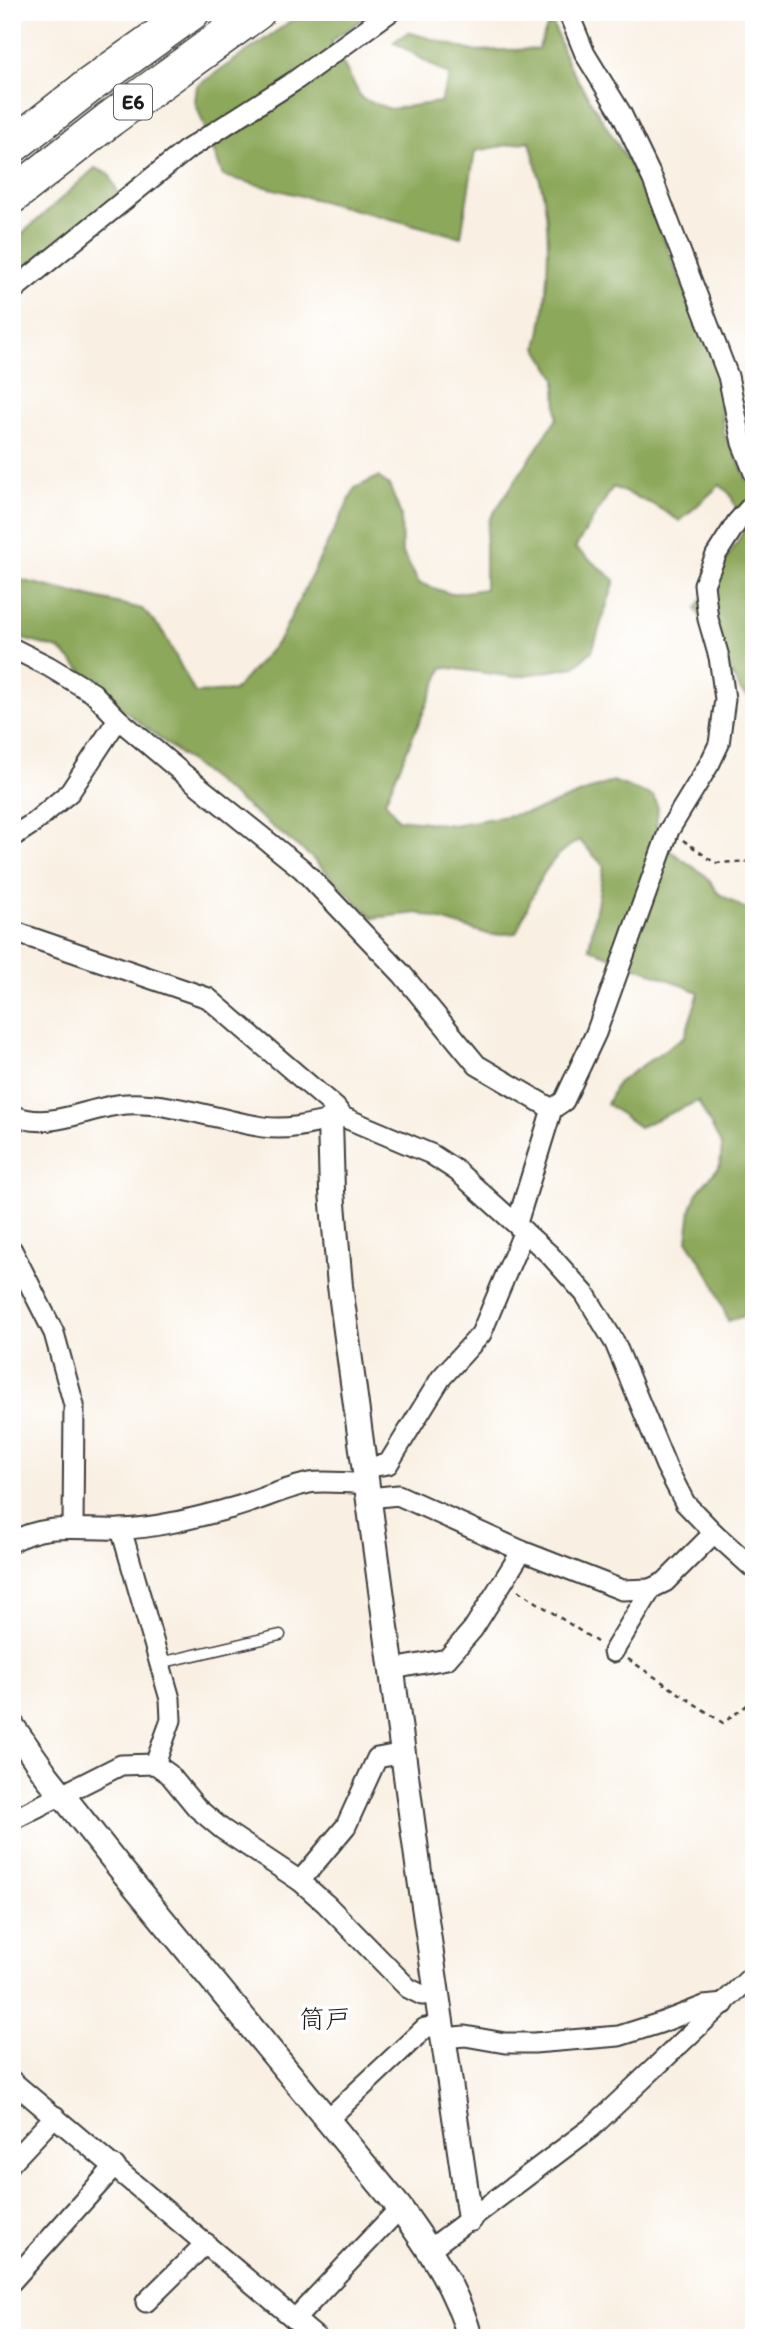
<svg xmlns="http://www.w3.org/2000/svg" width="766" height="2350" font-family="Itim,'Klee One',sans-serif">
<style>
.forest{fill:#8ca85a;stroke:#54623b;stroke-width:2}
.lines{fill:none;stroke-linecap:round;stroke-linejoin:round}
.service-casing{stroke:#3d3c3a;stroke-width:13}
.minor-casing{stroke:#3d3c3a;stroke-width:23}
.tertiary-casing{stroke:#3d3c3a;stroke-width:28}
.motorway-casing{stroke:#3d3c3a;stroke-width:38}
.path{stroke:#3d3c3a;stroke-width:2.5;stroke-dasharray:5 5;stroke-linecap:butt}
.service{stroke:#fff;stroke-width:10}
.minor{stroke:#fff;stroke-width:19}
.tertiary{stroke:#fff;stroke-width:24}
.motorway{stroke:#fff;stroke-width:35}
.labels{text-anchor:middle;stroke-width:7;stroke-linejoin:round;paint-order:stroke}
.shield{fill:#fff;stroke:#606060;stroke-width:2}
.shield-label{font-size:21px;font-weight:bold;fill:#1c1c1c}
.quarter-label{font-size:26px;fill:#1c1c1c;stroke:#fff}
</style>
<rect width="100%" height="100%" fill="#fff"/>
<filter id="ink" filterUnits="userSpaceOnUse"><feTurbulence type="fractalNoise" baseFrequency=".0143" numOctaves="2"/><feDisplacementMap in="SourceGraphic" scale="14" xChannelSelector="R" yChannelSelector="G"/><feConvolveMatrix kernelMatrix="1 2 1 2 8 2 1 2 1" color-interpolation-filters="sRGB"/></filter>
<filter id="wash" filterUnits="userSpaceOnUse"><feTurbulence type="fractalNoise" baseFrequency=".00686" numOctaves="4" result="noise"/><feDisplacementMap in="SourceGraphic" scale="28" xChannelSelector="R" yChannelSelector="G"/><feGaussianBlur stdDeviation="1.57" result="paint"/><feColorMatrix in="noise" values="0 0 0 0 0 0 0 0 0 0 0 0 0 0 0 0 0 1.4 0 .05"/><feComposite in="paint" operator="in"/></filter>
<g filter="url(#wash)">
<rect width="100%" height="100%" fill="#f9f0e3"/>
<!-- forest -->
<g class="forest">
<path d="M304 12H373L331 41 362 99 390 109 440 102 450 76 394 42 408 32 473 51 538 49 551 18 568 64 640 181 718 371 724 433 754 493V701L741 691 696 609 745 529 730 494 720 485 680 521 652 504 613 487 575 548 615 580 592 651 574 667 514 677 443 667 385 801 398 819 453 825 535 811 613 781 653 796 658 808 655 840 706 876 718 893 754 914V1313L728 1321 713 1281 687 1240 691 1209 697 1193 720 1165 722 1146 698 1101 639 1127 607 1104 617 1083 685 1036 699 992 589 948 604 866 579 840C539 863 535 894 516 933L491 935 418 913 373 918 311 857 120 707 59 649 12 636V578L142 609 162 630 195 693 234 691 280 639 355 488 378 477 389 485 401 515 402 552 419 583 451 594 485 589V545L489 520 557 418 556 378 537 347C547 309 551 245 545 205 542 184 535 162 530 141L475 151 461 237 223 176 195 102 197 86Z"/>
<polygon points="95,168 109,174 120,197 12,282 12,243"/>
</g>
</g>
<g filter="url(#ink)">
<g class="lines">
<defs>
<polyline id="service" points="160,1663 280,1635"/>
<g id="minor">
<polyline points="568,12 585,54 621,113 653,180 728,376 742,443 754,473"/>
<polyline points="12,291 185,151 293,82 390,12"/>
<polyline points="12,648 48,666 93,693 118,719 180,771 302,869 402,974 477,1065 552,1109"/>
<polyline points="12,837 32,824 70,792 118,719"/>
<polyline points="12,931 208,998 336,1108 343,1117 431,1154 457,1171 549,1254 585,1294 615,1343 666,1466 685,1503 714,1533 754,1569"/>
<path d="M12 1115C52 1132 88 1106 127 1104 173 1102 218 1120 263 1127 290 1131 316 1123 342 1117"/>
<polyline points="517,1223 552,1109 564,1101 596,1033 669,830 710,763 719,744 725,699 719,657 708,619 704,584 716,555 737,522 754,503"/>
<polyline points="12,1250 54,1333 74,1405 73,1528"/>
<polyline points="365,1468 388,1464 441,1378 481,1334 524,1231"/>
<polyline points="369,1498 398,1495 522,1551 622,1590 650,1589 665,1582 714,1533"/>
<polyline points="121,1529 170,1699 171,1720 155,1764"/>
<path d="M12 1542C47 1521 84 1531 122 1529 158 1528 197 1517 232 1508 258 1501 282 1489 309 1483 323 1480 350 1484 367 1483"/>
<polyline points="613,1652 652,1588"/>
<polyline points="393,1669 447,1659 473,1629 522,1551"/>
<polyline points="12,1820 121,1765 155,1764 169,1774 197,1808 222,1829 300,1881 326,1904 408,1988 422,1995 437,1993"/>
<polyline points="300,1881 346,1826 377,1758 404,1753"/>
<polyline points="443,2038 465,2036 505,2043 534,2043 619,2036 660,2023 704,2006 724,2004"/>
<polyline points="12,2081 317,2338"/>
<polyline points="327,2120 425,2028 441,2025"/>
<polyline points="12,2162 55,2116"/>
<polyline points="430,2249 591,2128 754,1974"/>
<polyline points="12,2281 115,2166"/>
<polyline points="146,2302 206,2243"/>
<polyline points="295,2319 400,2208"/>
</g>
<g id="tertiary">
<polyline points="330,1120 332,1192 340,1286 419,1872 470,2219"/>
<path d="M12 1726 47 1776 124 1873 400 2208C429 2248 457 2289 470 2338"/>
</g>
<g id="motorway">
<polyline points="12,146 90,85 192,12"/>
<polyline points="12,196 110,119 257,12"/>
</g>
</defs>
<!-- service casing -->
<use href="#service" class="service-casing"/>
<!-- minor casing -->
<use href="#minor" class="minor-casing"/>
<!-- tertiary casing -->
<use href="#tertiary" class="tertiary-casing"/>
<!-- motorway casing -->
<use href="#motorway" class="motorway-casing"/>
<!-- path -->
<g class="path">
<polyline points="744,368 754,363"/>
<polyline points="683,840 715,863 754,861"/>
<polyline points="518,1590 597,1642"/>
<polyline points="628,1659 723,1723 754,1700"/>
</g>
<!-- service -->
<use href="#service" class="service"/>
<!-- minor -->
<use href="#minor" class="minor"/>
<!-- tertiary -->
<use href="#tertiary" class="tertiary"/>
<!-- motorway -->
<use href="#motorway" class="motorway"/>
</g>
</g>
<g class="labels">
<!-- shield labels -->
<rect class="shield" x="114" y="84.5" width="38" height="35" rx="5"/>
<g class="shield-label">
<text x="133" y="109">E6</text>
</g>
<!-- quarter labels -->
<g class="quarter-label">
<text x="325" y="2028">筒戸</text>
</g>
</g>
<!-- margin -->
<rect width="766" height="2350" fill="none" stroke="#fff" stroke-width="42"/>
</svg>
